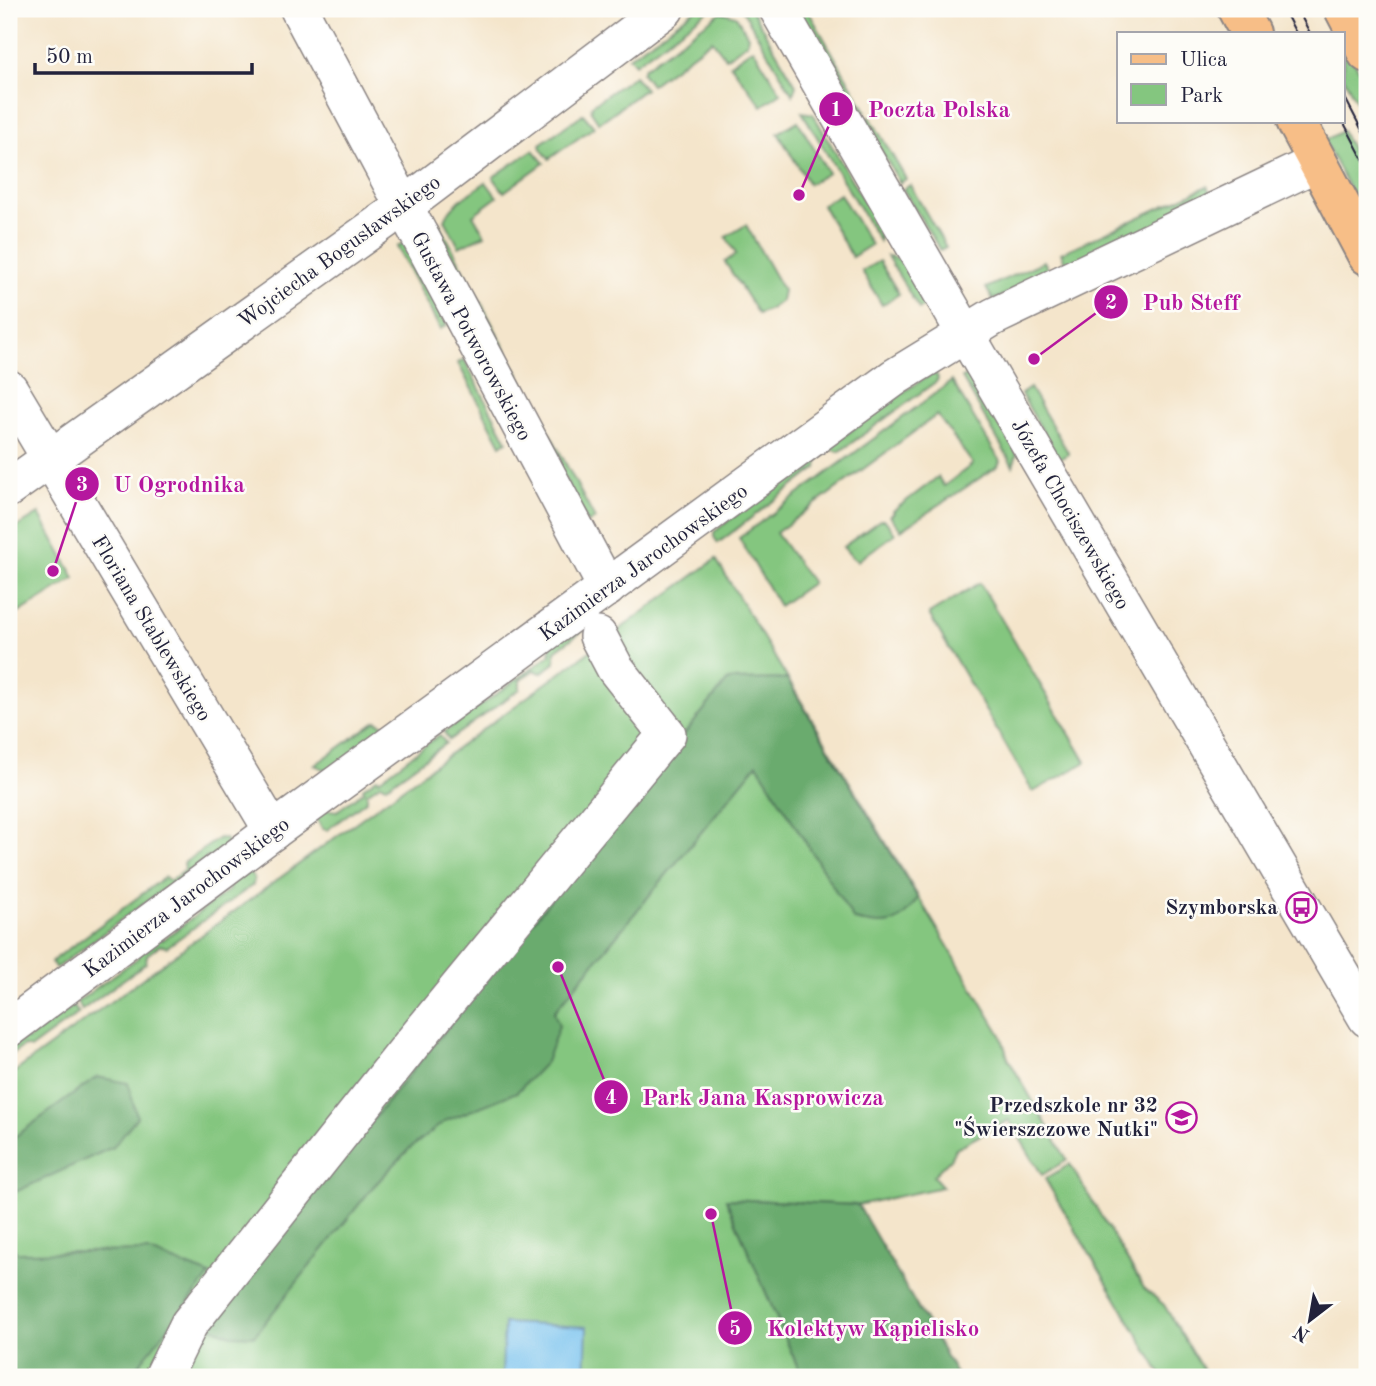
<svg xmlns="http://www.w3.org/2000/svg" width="1376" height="1386" font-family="'Old Standard TT',serif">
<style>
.green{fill:#84c67f;stroke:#53745d;stroke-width:2}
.forest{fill:#6bab6e;stroke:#466654;stroke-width:2}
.water{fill:#75c1ef;stroke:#4c7295;stroke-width:2}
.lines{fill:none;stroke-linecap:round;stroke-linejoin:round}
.minor-casing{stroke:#8b8483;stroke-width:40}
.major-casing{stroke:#8b8483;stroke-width:42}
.minor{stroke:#fff;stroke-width:37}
.major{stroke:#f7be87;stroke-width:38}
.tram{stroke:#22223b;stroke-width:2}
.labels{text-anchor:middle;stroke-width:5;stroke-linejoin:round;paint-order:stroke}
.street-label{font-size:21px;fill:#22223b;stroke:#fdfcf7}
.poi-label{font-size:21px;font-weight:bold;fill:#22223b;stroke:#fdfcf7;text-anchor:end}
.leader{fill:none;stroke:#b5179e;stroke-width:2.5}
.callout-dot{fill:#b5179e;stroke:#fdfcf7;stroke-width:2.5}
.mark-label{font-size:21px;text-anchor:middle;font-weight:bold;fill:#fff}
.callout-label{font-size:23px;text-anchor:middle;font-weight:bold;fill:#b5179e;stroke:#fdfcf7;stroke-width:5;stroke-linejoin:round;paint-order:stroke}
</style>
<rect width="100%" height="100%" fill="#fdfcf7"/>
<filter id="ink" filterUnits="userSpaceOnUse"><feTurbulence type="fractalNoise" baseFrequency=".0143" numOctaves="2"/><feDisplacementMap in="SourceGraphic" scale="14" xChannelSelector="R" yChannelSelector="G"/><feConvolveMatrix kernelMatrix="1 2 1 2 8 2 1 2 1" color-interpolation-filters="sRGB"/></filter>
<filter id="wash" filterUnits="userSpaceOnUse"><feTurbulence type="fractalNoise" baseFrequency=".00686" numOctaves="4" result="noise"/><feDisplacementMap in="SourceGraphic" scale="28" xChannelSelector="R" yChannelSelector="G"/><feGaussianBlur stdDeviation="1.57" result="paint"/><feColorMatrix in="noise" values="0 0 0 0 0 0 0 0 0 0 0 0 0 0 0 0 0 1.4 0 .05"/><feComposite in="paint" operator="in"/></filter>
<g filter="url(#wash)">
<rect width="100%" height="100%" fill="#f4e5cb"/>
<!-- green -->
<g class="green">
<polygon points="696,9 710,9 635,64 629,57"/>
<polygon points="747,9 751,9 796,85 793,95 743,11"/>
<polygon points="798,9 807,9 866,111 860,115"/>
<polygon points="721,12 736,16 748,36 747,43 726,58 712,40 651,85 642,73 644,68"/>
<polygon points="1343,39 1367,86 1367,100 1358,105 1343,76"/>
<polygon points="753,48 781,93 762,106 730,64"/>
<polygon points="634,76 645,89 599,123 591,111 592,105"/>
<polygon points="802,112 813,114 882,232 879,241"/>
<polygon points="583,114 594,127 549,159 541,149 540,144"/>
<polygon points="870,117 906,179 900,183 864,121"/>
<polygon points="798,121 828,173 809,184 778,133"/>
<polygon points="1342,131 1367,179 1367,222 1324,141"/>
<polygon points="533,150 544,163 504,192 493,177"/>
<path d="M486 182 497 197 473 215 485 235 459 247 445 220C450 203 473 192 486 182Z"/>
<polygon points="910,185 946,247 940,250 903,189"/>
<polygon points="1207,186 1214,200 1067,267 1061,253"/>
<polygon points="840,194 871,245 852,257 822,205"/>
<polygon points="438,221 595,519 588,523 432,224"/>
<polygon points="746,225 783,290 781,301 770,309 758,314 725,262 736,254 726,237"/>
<polygon points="404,243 447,325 440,329 397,247"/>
<path d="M887 256C912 257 921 281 933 301L919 309Z"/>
<polygon points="879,261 899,294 882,305 862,271"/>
<polygon points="1044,261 1050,275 993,300 986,288"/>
<polygon points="464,359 507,441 501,445 458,363"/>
<polygon points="935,372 938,378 937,381 839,452 832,449 818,460 817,468 718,543 714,537 714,532 748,506 749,508 772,492 771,490 787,477 789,479 803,469 802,467 900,394"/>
<polygon points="973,372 1017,454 1013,466 962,378"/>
<polygon points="952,381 1000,461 998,466 901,530 890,516 894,513 893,511 938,477 944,486 973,464 937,415 776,533 812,583 779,606 739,538"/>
<polygon points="1030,388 1069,454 1059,459 1021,394"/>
<polygon points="39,514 75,578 9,619 9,532"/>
<polygon points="880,520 885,520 895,534 857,561 851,556 843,547"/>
<polygon points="716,559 1001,1035 1008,1058 1067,1160 1042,1175 1009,1120 956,1148 950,1159 933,1176 943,1187 858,1205 726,1199 802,1377 9,1377 9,1076"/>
<polygon points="980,583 1086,762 1033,792 929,614"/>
<polygon points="577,624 582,631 555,651 555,663 541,673 534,670 520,680 520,689 449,740 444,732 550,655 551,644"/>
<polygon points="376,721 397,731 336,775 315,765"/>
<polygon points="439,735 446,743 387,786 380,784 367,793 367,800 327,830 323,829 314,816 323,809 337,811 364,791 363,788 377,778 379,780"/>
<polygon points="219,838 225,839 232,849 218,859 208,857 167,890 165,888 56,968 51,962 165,877 170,881 185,870 184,863"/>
<polygon points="246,867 254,878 253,885 167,947 160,945 147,955 146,963 82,1010 77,1002 139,957 138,955 161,938 163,940 229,890 231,878"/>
<polygon points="73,1006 79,1013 31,1048 24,1046 10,1056 11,1061 9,1064 9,1050 25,1038 27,1040"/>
<polygon points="1070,1164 1144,1288 1164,1305 1207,1377 1163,1377 1045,1179"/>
</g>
<!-- forest -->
<g class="forest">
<path d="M787 679 918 898C898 928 887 927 854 920L757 764 554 1012 559 1026 546 1062 517 1092 445 1121 408 1150 373 1187 254 1336 231 1335 207 1325 728 680Z"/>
<polygon points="97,1077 128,1083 137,1117 113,1147 9,1195 9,1141"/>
<polygon points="726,1199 858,1205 958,1377 802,1377"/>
<polygon points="9,1243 18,1253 148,1251 210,1275 129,1377 71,1377 9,1373"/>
</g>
<!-- water -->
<polygon class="water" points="504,1323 587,1327 585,1377 502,1377"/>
</g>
<g filter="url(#ink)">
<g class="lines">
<defs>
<g id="minor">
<polyline points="299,9 607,588"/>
<polyline points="778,9 979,357 1367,1018"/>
<polyline points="9,389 273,831"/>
<polyline points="9,488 403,207 665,9"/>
<polyline points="9,1028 273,831 895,377 993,317 1318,162"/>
<polyline points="163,1377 189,1324 411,1045 667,734 615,668 598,636"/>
</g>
<g id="major">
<polyline points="1237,9 1250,33"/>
<polyline points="1344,9 1367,53"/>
<polyline points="1296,121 1367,255"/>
</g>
</defs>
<!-- minor casing -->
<use href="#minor" class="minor-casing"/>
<!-- major casing -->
<use href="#major" class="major-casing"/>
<!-- minor -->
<use href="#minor" class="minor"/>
<!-- major -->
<use href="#major" class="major"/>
<!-- tram -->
<g class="tram">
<polyline points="1283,9 1296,33"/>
<polyline points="1297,9 1310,33"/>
<polyline points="1343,94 1367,140"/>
<polyline points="1343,121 1367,167"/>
</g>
</g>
</g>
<!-- icons -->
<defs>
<symbol id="bus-ring" viewBox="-11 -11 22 22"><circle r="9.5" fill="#fdfcf7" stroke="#b5179e" stroke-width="1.5"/><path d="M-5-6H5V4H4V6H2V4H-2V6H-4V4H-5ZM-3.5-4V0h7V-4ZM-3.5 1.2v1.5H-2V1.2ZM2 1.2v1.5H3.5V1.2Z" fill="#b5179e"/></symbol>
<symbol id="school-ring" viewBox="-11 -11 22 22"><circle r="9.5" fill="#fdfcf7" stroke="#b5179e" stroke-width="1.5"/><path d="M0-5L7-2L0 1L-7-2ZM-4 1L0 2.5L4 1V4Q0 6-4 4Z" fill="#b5179e"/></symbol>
</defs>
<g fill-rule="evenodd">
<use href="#bus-ring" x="1284" y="890" width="35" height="35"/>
<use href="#school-ring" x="1164" y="1100" width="35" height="35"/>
</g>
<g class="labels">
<!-- street labels -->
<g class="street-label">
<text transform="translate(339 251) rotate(-36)" y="7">Wojciecha Bogusławskiego</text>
<text transform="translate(472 336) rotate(62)" y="7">Gustawa Potworowskiego</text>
<text transform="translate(1071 514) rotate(60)" y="7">Józefa Chociszewskiego</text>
<text transform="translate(643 562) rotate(-36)" y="7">Kazimierza Jarochowskiego</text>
<text transform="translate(152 628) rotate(59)" y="7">Floriana Stablewskiego</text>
<text transform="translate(186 897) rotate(-37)" y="7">Kazimierza Jarochowskiego</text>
</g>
<!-- poi labels -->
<g class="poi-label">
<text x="1278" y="914">Szymborska</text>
<text x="1158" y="1112">Przedszkole nr 32<tspan x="1158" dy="24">"Świerszczowe Nutki"</tspan></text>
</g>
</g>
<!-- callouts -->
<path class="leader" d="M799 195L836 109M1034 359L1111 302M53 571L82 484M558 967L611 1097M711 1214L735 1328"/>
<g class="callout-dot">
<circle cx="799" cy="195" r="7"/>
<circle cx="1034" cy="359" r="7"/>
<circle cx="53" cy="571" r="7"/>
<circle cx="558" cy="967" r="7"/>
<circle cx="711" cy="1214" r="7"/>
<circle cx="836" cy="109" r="18"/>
<circle cx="1111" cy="302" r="18"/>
<circle cx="82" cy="484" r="18"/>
<circle cx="611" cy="1097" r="18"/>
<circle cx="735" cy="1328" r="18"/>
</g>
<g class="mark-label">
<text x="836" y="116">1</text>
<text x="1111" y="309">2</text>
<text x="82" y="491">3</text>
<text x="611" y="1104">4</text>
<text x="735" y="1335">5</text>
</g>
<g class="callout-label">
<text x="939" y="117">Poczta Polska</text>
<text x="1191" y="310">Pub Steff</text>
<text x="179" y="492">U Ogrodnika</text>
<text x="763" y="1105">Park Jana Kasprowicza</text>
<text x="873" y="1336">Kolektyw Kąpielisko</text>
</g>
<!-- margin -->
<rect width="1376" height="1386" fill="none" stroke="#fdfcf7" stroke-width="35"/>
<!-- legend -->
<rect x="1117" y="32" width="228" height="91" fill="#fdfcf7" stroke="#a5a5ac" stroke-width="2"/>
<rect x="1131" y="54" width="35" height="10" fill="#f7be87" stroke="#a5a5ac" stroke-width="2"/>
<text x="1180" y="66" font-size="21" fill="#22223b">Ulica</text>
<rect x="1131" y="84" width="35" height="21" fill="#84c67f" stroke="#a5a5ac" stroke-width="2"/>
<text x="1180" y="102" font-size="21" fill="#22223b">Park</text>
<!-- north arrow -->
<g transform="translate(1310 1320) rotate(211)" stroke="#fdfcf7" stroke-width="5" paint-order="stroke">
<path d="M0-5L12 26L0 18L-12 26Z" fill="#22223b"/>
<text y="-10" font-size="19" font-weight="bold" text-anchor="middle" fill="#22223b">N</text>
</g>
<!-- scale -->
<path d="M35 63v10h217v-10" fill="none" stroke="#22223b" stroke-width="3.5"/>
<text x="46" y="63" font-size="21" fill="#22223b" stroke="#fdfcf7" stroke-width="5" paint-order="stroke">50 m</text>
</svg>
